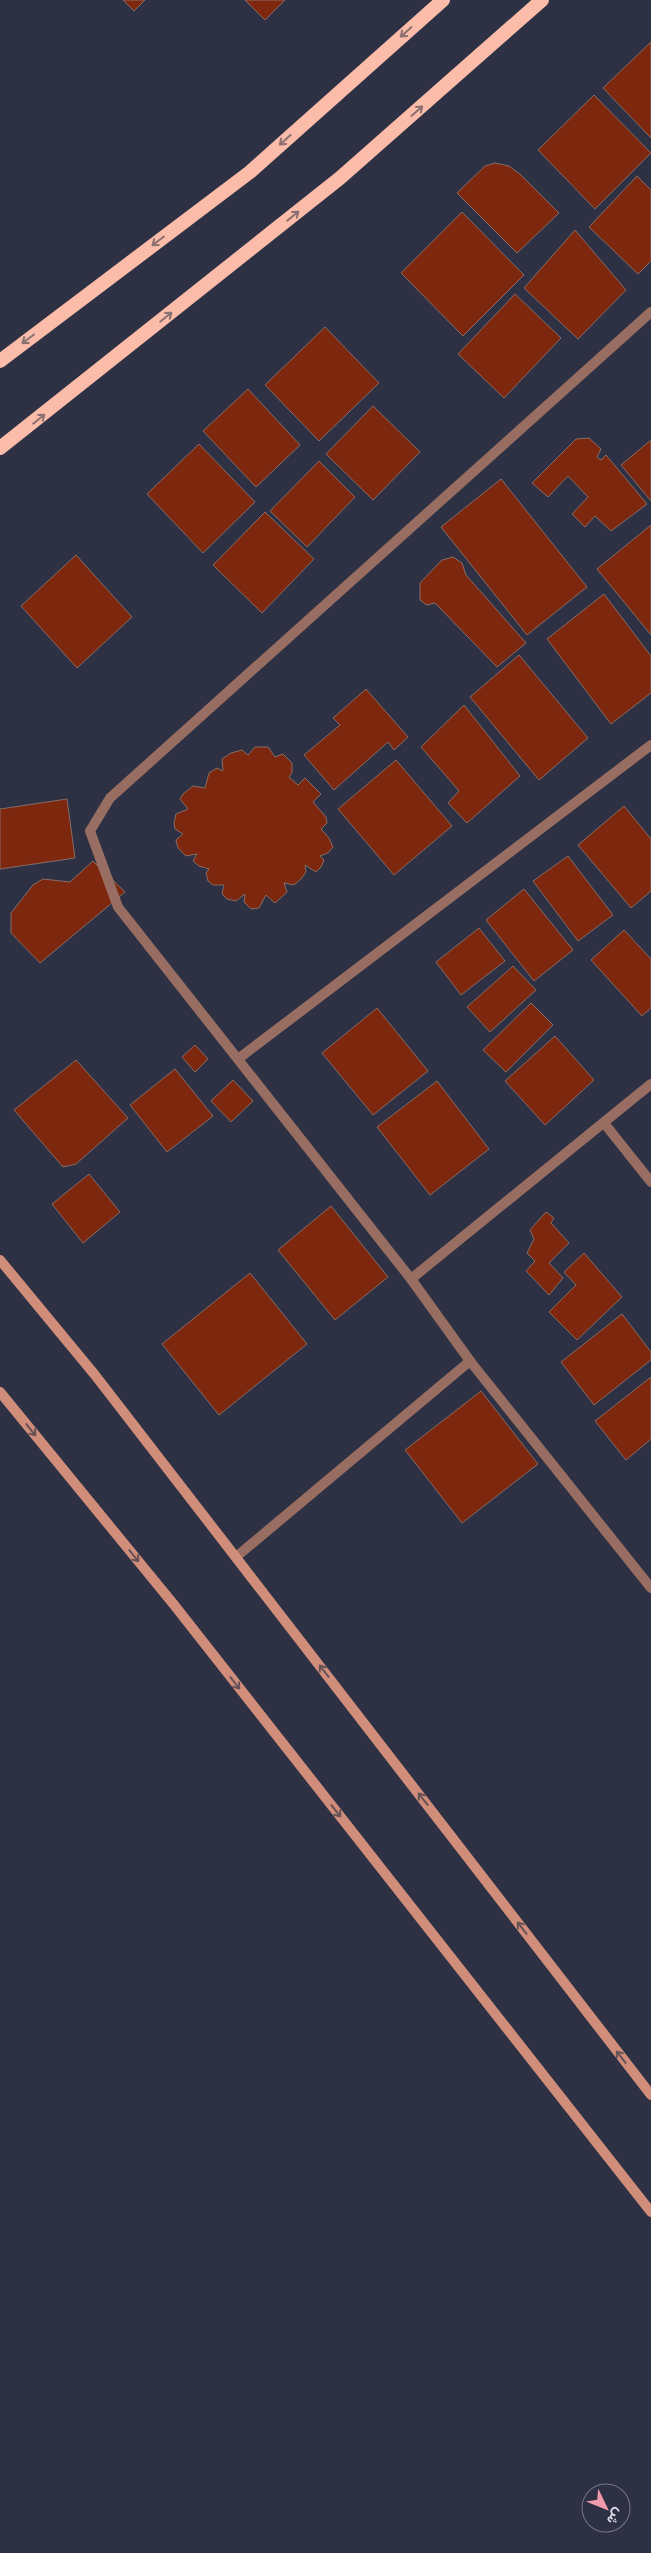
<svg xmlns="http://www.w3.org/2000/svg" width="651" height="2553" font-family="Ubuntu,Vazirmatn,sans-serif">
<style>
.building{fill:#7e270f;stroke:#856d66}
.lines{fill:none;stroke-linecap:round;stroke-linejoin:round}
.minor{stroke:#976e61;stroke-width:10}
.secondary{stroke:#d08e7a;stroke-width:10}
.trunk{stroke:#fbbca9;stroke-width:14}
.oneway{stroke:#8a7071}
.oneway2{stroke:#675257}
</style>
<rect width="100%" height="100%" fill="#2e3144"/>
<!-- building -->
<g class="building">
<polygon points="123,0 145,0 134,11"/>
<polygon points="245,0 285,0 265,20"/>
<polygon points="651,42 651,138 603,88"/>
<polygon points="594,95 651,153 595,209 538,150"/>
<polygon points="495,163 509,166 521,175 559,213 517,253 457,193 485,166"/>
<polygon points="637,176 651,190 651,261 638,274 589,227"/>
<polygon points="462,212 524,275 463,336 401,273"/>
<polygon points="575,230 626,290 578,339 524,288"/>
<polygon points="515,294 561,338 504,398 458,354"/>
<polygon points="325,327 379,383 319,441 265,385"/>
<polygon points="248,389 300,445 256,487 203,431"/>
<polygon points="373,406 420,452 373,500 326,454"/>
<polygon points="589,438 601,449 597,457 601,460 606,455 647,504 611,531 595,516 585,527 572,514 588,497 568,476 548,497 532,483 576,439"/>
<polygon points="651,440 651,501 621,465"/>
<polygon points="199,444 255,502 203,553 147,494"/>
<polygon points="319,461 355,497 307,547 270,511"/>
<polygon points="501,479 587,587 527,635 441,527"/>
<polygon points="265,512 314,559 262,613 213,565"/>
<polygon points="651,525 651,635 597,569"/>
<polygon points="76,555 132,617 77,668 21,606"/>
<polygon points="453,557 462,563 466,575 526,643 497,667 435,603 427,605 420,600 420,583 442,560"/>
<polygon points="604,594 651,656 651,693 611,724 547,639"/>
<polygon points="519,655 588,738 539,780 470,697"/>
<polygon points="366,689 408,737 394,750 388,742 334,790 304,755 340,725 333,718"/>
<polygon points="464,705 520,776 467,823 448,803 459,791 421,747"/>
<polygon points="255,747 268,747 275,757 283,754 292,763 292,773 289,777 298,785 305,778 321,794 313,802 326,817 327,823 321,829 329,838 333,847 328,853 320,856 324,860 321,867 316,872 305,865 306,872 301,879 294,885 284,883 287,892 275,903 266,895 259,908 251,909 244,902 245,894 236,901 227,899 222,894 224,885 213,885 208,881 206,873 209,869 199,866 193,861 197,854 186,856 178,848 176,840 183,834 175,829 174,823 176,814 188,809 180,799 183,794 193,786 205,788 209,773 217,768 223,771 222,759 231,753 242,750 248,755"/>
<polygon points="396,760 452,826 394,875 338,809"/>
<polygon points="67,799 75,858 0,869 0,809"/>
<polygon points="624,806 651,839 651,891 631,908 578,845"/>
<polygon points="568,856 613,915 578,941 533,881"/>
<polygon points="93,861 125,892 40,963 11,933 11,913 33,885 43,879 70,882"/>
<polygon points="524,889 573,950 534,981 486,920"/>
<polygon points="479,928 505,961 461,995 436,962"/>
<polygon points="624,930 651,959 651,1008 642,1016 591,960"/>
<polygon points="513,966 536,990 490,1032 467,1007"/>
<polygon points="531,1003 553,1025 506,1072 483,1050"/>
<polygon points="377,1008 428,1071 373,1115 322,1053"/>
<polygon points="555,1036 594,1080 545,1125 505,1081"/>
<polygon points="195,1045 208,1059 195,1072 182,1057"/>
<polygon points="76,1060 128,1118 76,1164 63,1167 14,1110"/>
<polygon points="175,1069 213,1116 167,1152 130,1105"/>
<polygon points="233,1080 253,1101 231,1122 211,1101"/>
<polygon points="437,1081 489,1149 430,1195 377,1127"/>
<polygon points="89,1174 120,1212 83,1243 52,1204"/>
<polygon points="331,1206 388,1277 335,1320 278,1250"/>
<polygon points="546,1212 554,1218 551,1223 569,1243 549,1263 563,1278 549,1295 526,1271 535,1261 527,1253 534,1239 530,1230"/>
<polygon points="584,1253 622,1297 577,1340 549,1312 576,1285 564,1272"/>
<polygon points="250,1273 307,1344 219,1415 162,1344"/>
<polygon points="622,1314 651,1352 651,1360 594,1405 561,1362"/>
<polygon points="651,1377 651,1439 626,1460 595,1421"/>
<polygon points="481,1391 538,1464 462,1523 405,1450"/>
</g>
<g class="lines">
<!-- minor -->
<g class="minor">
<polyline points="651,312 110,798 90,831 118,907 411,1279 470,1361 651,1588"/>
<polyline points="238,1059 651,745"/>
<polyline points="604,1123 651,1182"/>
<polyline points="411,1279 651,1084"/>
<polyline points="236,1557 470,1361"/>
</g>
<!-- secondary -->
<g class="secondary">
<polyline points="0,1260 95,1375 651,2095"/>
<polyline points="0,1392 175,1606 651,2212"/>
</g>
<!-- trunk -->
<g class="trunk">
<polyline points="0,361 250,172 443,0"/>
<polyline points="0,448 340,178 542,0"/>
</g>
</g>
<!-- one-way arrows -->
<defs><path id="oneway-shaft" d="M-6 0H5M1.5-3L5.5 0L1.5 3" fill="none" stroke-width="1.6" stroke-linecap="round" stroke-linejoin="round" transform="scale(1.25)"/></defs>
<g class="oneway">
<use href="#oneway-shaft" transform="translate(406 32) rotate(138)"/>
<use href="#oneway-shaft" transform="translate(417 111) rotate(-41)"/>
<use href="#oneway-shaft" transform="translate(285 140) rotate(138)"/>
<use href="#oneway-shaft" transform="translate(293 216) rotate(-39)"/>
<use href="#oneway-shaft" transform="translate(158 241) rotate(143)"/>
<use href="#oneway-shaft" transform="translate(166 317) rotate(-39)"/>
<use href="#oneway-shaft" transform="translate(28 339) rotate(143)"/>
<use href="#oneway-shaft" transform="translate(39 419) rotate(-39)"/>
</g>
<g class="oneway2">
<use href="#oneway-shaft" transform="translate(31 1430) rotate(51)"/>
<use href="#oneway-shaft" transform="translate(134 1556) rotate(51)"/>
<use href="#oneway-shaft" transform="translate(324 1671) rotate(-128)"/>
<use href="#oneway-shaft" transform="translate(235 1683) rotate(52)"/>
<use href="#oneway-shaft" transform="translate(423 1799) rotate(-128)"/>
<use href="#oneway-shaft" transform="translate(336 1811) rotate(52)"/>
<use href="#oneway-shaft" transform="translate(522 1928) rotate(-128)"/>
<use href="#oneway-shaft" transform="translate(621 2057) rotate(-128)"/>
</g>
<!-- north arrow -->
<g transform="translate(606 2508) rotate(133)"><circle r="24" fill="#2e3144" stroke="#737686"/>
<path d="M0-4L9 19L0 12L-9 19Z" fill="#f29aad"/>
<text y="-8" font-size="14" font-weight="bold" text-anchor="middle" fill="#dbdeea">ش</text>
</g>
</svg>
